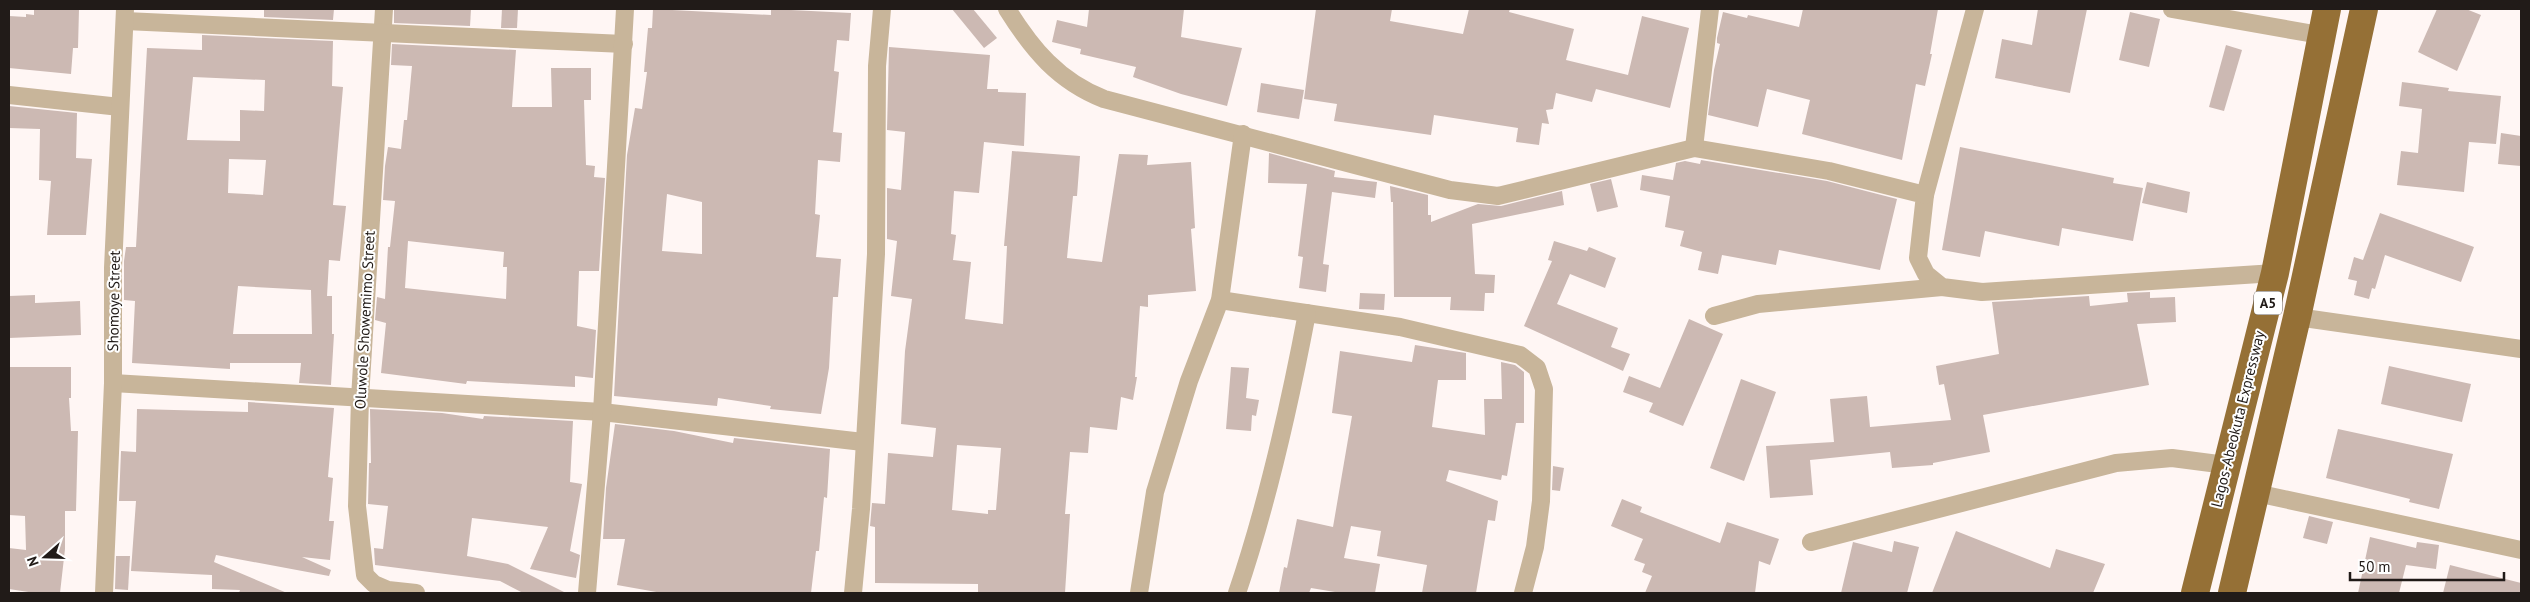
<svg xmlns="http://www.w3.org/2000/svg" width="2530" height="602" font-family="'PT Sans',sans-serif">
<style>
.building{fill:#ccb9b3;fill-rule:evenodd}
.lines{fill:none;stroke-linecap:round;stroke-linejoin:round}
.minor{stroke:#c8b59a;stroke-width:18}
.trunk{stroke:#957036;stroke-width:28}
.labels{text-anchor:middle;stroke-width:4;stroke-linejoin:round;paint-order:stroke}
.shield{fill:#fff;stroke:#645f5d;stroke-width:1}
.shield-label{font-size:14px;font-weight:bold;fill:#211b18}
.street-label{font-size:15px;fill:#211b18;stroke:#fff}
</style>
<rect width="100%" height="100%" fill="#fff6f4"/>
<!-- building -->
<g class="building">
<polygon points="34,9 79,9 78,48 73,48 71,74 9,68 9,16 26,17 26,14 34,15"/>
<polygon points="264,9 334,9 333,20 264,17"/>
<polygon points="394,9 471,9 470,26 394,23"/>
<polygon points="502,9 518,9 517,28 501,28"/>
<path d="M653 9 771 15V9L851 13 849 41 837 40 834 71 839 72 833 132 842 133 840 162 818 160 815 214 820 215 816 257 841 259 838 297H833L829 368 821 414 770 409 771 406 718 398 717 406 614 396 627 155 635 108 642 109 647 72H644L648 28H652ZM667 194 702 202V254L662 251Z"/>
<polygon points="952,9 973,9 997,38 984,48"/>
<polygon points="1089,9 1184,9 1181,37 1242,48 1227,106 1181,94 1133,77 1136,67 1080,54 1081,49 1052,42 1057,20 1087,27"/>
<polygon points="1316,9 1392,9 1390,21 1463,34 1469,9 1510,9 1509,12 1574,29 1566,60 1628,75 1642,16 1689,28 1670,108 1596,89 1592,102 1556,93 1553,109 1546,110 1549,124 1542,123 1539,145 1516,142 1518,128 1434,115 1431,135 1334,121 1337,104 1304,99"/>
<polygon points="1803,9 1938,9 1930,54 1932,54 1925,86 1916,84 1902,160 1802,134 1810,100 1767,89 1758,127 1708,115 1714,70 1720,44 1717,43 1717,38 1723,12 1747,18 1748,15 1799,27"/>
<polygon points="2038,9 2087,9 2070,93 1995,78 2002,39 2032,45"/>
<polygon points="2437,9 2466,9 2481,15 2457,71 2418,52"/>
<polygon points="2130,12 2160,19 2149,67 2119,60"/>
<path d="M202 35 333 41 332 86 343 87 333 205 346 206 340 261 329 260 327 296H332V334H334L331 385 299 383 301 363H230V369L132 363 135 301 124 300V261L126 247H136L147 48 202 50ZM193 77 265 80 264 111 240 110V141L187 140ZM229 159 266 160 263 195 228 193ZM238 286 311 290 312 334H233Z"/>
<path d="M392 44 516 50 512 107H552L551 68H591V100H584L586 165 595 166 594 177 605 178 599 271H579L577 326 596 330 593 378 575 376V387L467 381 466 384 381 373 386 323 375 320 377 297 385 299 388 247H390L395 201 383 200 385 166 388 147 401 149 404 120H407L412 66 391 65ZM408 241 504 252 503 267H507L506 299 405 288Z"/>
<polygon points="2226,45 2242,50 2224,111 2209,107"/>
<path d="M889 47 990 55 987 89H998V92L1026 93 1024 146 984 142 979 193 954 191 951 234 956 235 953 260 971 262 965 319 1003 324 1007 246H1004L1012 151 1080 156 1077 196H1073L1067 258 1102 262 1119 154 1148 155 1147 165 1191 162 1195 228 1191 229 1196 291 1148 295V307L1140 306 1135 377H1137L1133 400 1121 397 1117 430 1090 427 1088 453 1070 452 1065 514H1070L1065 593H978V584L875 583V527L870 526 872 503 885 504 888 453 933 457 936 428 901 424 905 351 912 299 891 296 897 241 887 239V188L901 190 905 132 887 130ZM957 445 1001 448 996 510H988V514L952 510Z"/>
<polygon points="2402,82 2449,88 2448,91 2501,96 2496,144 2469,142 2464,192 2397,185 2401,151 2418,153 2422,109 2399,106"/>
<polygon points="1261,83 1304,90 1299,119 1257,112"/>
<polygon points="9,106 77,113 76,158 92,159 86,235 47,235 51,181 39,180 40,129 9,128"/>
<polygon points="2501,133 2521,136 2521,166 2498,164"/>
<polygon points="1960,147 2114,178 2113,183 2143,188 2133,241 2062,228 2059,246 1985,231 1980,257 1942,250"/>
<polygon points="1269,153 1335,171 1334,177 1377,182 1375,198 1332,192 1323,264 1329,265 1326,292 1299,288 1303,257 1298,256 1307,184 1268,183"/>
<polygon points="1701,160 1827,181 1897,199 1880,270 1779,250 1776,265 1722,255 1718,274 1698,270 1702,252 1680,246 1684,231 1665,227 1670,196 1640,190 1642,175 1673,180 1676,163 1685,161 1700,164"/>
<polygon points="1611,179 1618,207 1597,212 1590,184"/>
<polygon points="2147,182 2190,192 2187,213 2142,203"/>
<polygon points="1390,186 1428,195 1428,215 1431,215 1431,222 1478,204 1501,206 1562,191 1564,205 1472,224 1475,274 1495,275 1494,293 1485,293 1484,311 1450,310 1451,297 1394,297 1393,202 1391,202"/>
<polygon points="2380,213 2474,247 2461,282 2385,255 2375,289 2372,288 2369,299 2354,295 2357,281 2348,279 2354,257 2363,260"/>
<polygon points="1554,241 1587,251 1589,247 1616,258 1605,288 1570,274 1557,304 1618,328 1611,347 1630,354 1623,371 1524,326 1552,261 1548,260"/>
<polygon points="2150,292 2150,298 2175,297 2176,322 2137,324 2149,385 1983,415 1990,452 1933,463 1933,465 1892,468 1890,452 1810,460 1813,495 1770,498 1766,446 1834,442 1830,399 1867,396 1870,427 1951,420 1944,384 1939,385 1936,366 1999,354 1992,302 2089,296 2090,306 2128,302 2127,293"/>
<polygon points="1360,293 1385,294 1384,310 1359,309"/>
<polygon points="35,295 35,303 80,301 81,335 9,338 9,296"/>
<polygon points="1689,319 1723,334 1683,426 1649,412 1653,403 1623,392 1629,376 1660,388"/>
<polygon points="1415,345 1466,353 1466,380 1438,380 1432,427 1485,435 1484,399 1502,399 1501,362 1515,365 1524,372 1524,423 1516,423 1507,476 1502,475 1501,480 1449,470 1446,481 1498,501 1495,521 1488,520 1476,593 1422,593 1427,565 1377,556 1381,531 1351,526 1344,558 1380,564 1375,593 1341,593 1311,588 1309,593 1279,593 1284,567 1287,568 1297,519 1333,527 1352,416 1332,413 1340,351 1412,362"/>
<polygon points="2389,366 2471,384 2462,422 2381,404"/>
<polygon points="9,367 71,367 71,398 69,398 71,431 78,431 76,511 65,511 65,549 60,593 35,593 9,589 9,548 26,550 25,516 9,515"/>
<polygon points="1231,367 1249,368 1246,398 1259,400 1256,416 1252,415 1251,431 1226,429"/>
<polygon points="1741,379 1776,392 1744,481 1710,468"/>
<polygon points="248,402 334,408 328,477 333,478 329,521 334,521 330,560 302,557 331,570 329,576 216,555 214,562 287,593 239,593 240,590 212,589 212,575 131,571 136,501 119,501 121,451 136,452 137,409 248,412"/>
<polygon points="370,409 442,413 483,419 484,416 573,421 570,482 582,484 570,551 580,555 576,578 530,569 548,527 472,518 467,556 508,564 566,593 523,593 500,581 375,565 374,548 383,549 388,506 368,504 369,463 371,463"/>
<polygon points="615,424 674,431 733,443 734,438 830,449 827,498 824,497 819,551 816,551 811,593 662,593 617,585 625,539 603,539 606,488"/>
<polygon points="2338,429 2453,454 2439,509 2409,502 2410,499 2326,478"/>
<polygon points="1553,466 1564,468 1560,491 1552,490"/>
<polygon points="1622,499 1642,507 1640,512 1720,543 1727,522 1779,539 1770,565 1759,561 1755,593 1645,593 1652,576 1642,572 1645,564 1634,560 1643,539 1611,526"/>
<polygon points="2309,516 2333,522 2327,544 2303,538"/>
<polygon points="1956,531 2050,568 2056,549 2105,564 2093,593 1932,593"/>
<polygon points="2370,537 2416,548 2417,542 2439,545 2436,569 2406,565 2399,593 2358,593"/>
<polygon points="1894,541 1919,547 1907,593 1841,593 1853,542 1892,552"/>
<polygon points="116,556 130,556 128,590 115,589"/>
<polygon points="2450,565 2521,583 2521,593 2443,593"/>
</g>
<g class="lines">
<!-- minor -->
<g class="minor">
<polyline points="384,9 360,398 357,506 365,575 374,584 388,590 416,593"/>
<path d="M1007 9C1032 49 1058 81 1104 99L1450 190 1498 196 1694 148 1829 171 1925 195 1918 258 1926 274 1942 287 1982 292 2275 273"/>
<polyline points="2172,9 2320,35"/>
<polyline points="125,21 624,44"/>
<polyline points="9,95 120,107"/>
<polyline points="1694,148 1710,9"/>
<polyline points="1925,195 1975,9"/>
<polyline points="1220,300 1400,327 1520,355 1537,368 1544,389 1541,501 1535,547 1523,593"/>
<polyline points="1714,316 1758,304 1942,287"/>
<polyline points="2297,317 2521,349"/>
<polyline points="113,383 602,412 863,442"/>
<polyline points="2256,493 2521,550"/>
<polyline points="1811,542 2116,463 2172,458 2226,465"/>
<polyline points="104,593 113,383 113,268 125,9"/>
<polyline points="587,593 602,412 625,9"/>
<polyline points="853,593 861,509 876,254 877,66 882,9"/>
<polyline points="1139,593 1155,492 1189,381 1220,300 1243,134"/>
<path d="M1237 593C1268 502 1289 408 1307 313"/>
</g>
<!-- trunk -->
<g class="trunk">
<polyline points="2195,593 2275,273 2327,9"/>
<polyline points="2232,593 2297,317 2364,9"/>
</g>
</g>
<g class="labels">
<!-- shield labels -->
<rect class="shield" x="2254" y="291.5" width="28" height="23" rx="4"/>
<g class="shield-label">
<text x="2268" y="308">A5</text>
</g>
<!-- street labels -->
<g class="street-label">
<text transform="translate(114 301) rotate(-89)" y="5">Shomoye Street</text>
<text transform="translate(365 320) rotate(-87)" y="5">Oluwole Showemimo Street</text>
<text transform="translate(2238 419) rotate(-76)" y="5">Lagos-Abeokuta Expressway</text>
</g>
</g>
<!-- border -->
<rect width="2530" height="602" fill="none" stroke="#211b18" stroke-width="20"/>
<!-- north arrow -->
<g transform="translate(45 557) rotate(250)" stroke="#ffffff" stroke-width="4" paint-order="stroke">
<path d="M0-4L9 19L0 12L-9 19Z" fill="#211b18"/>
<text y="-8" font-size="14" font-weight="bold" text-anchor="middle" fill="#211b18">N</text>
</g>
<!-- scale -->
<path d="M2350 572v8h154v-8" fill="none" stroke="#211b18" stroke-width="2.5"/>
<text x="2358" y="572" font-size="15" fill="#211b18" stroke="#ffffff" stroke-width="4" paint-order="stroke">50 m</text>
</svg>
